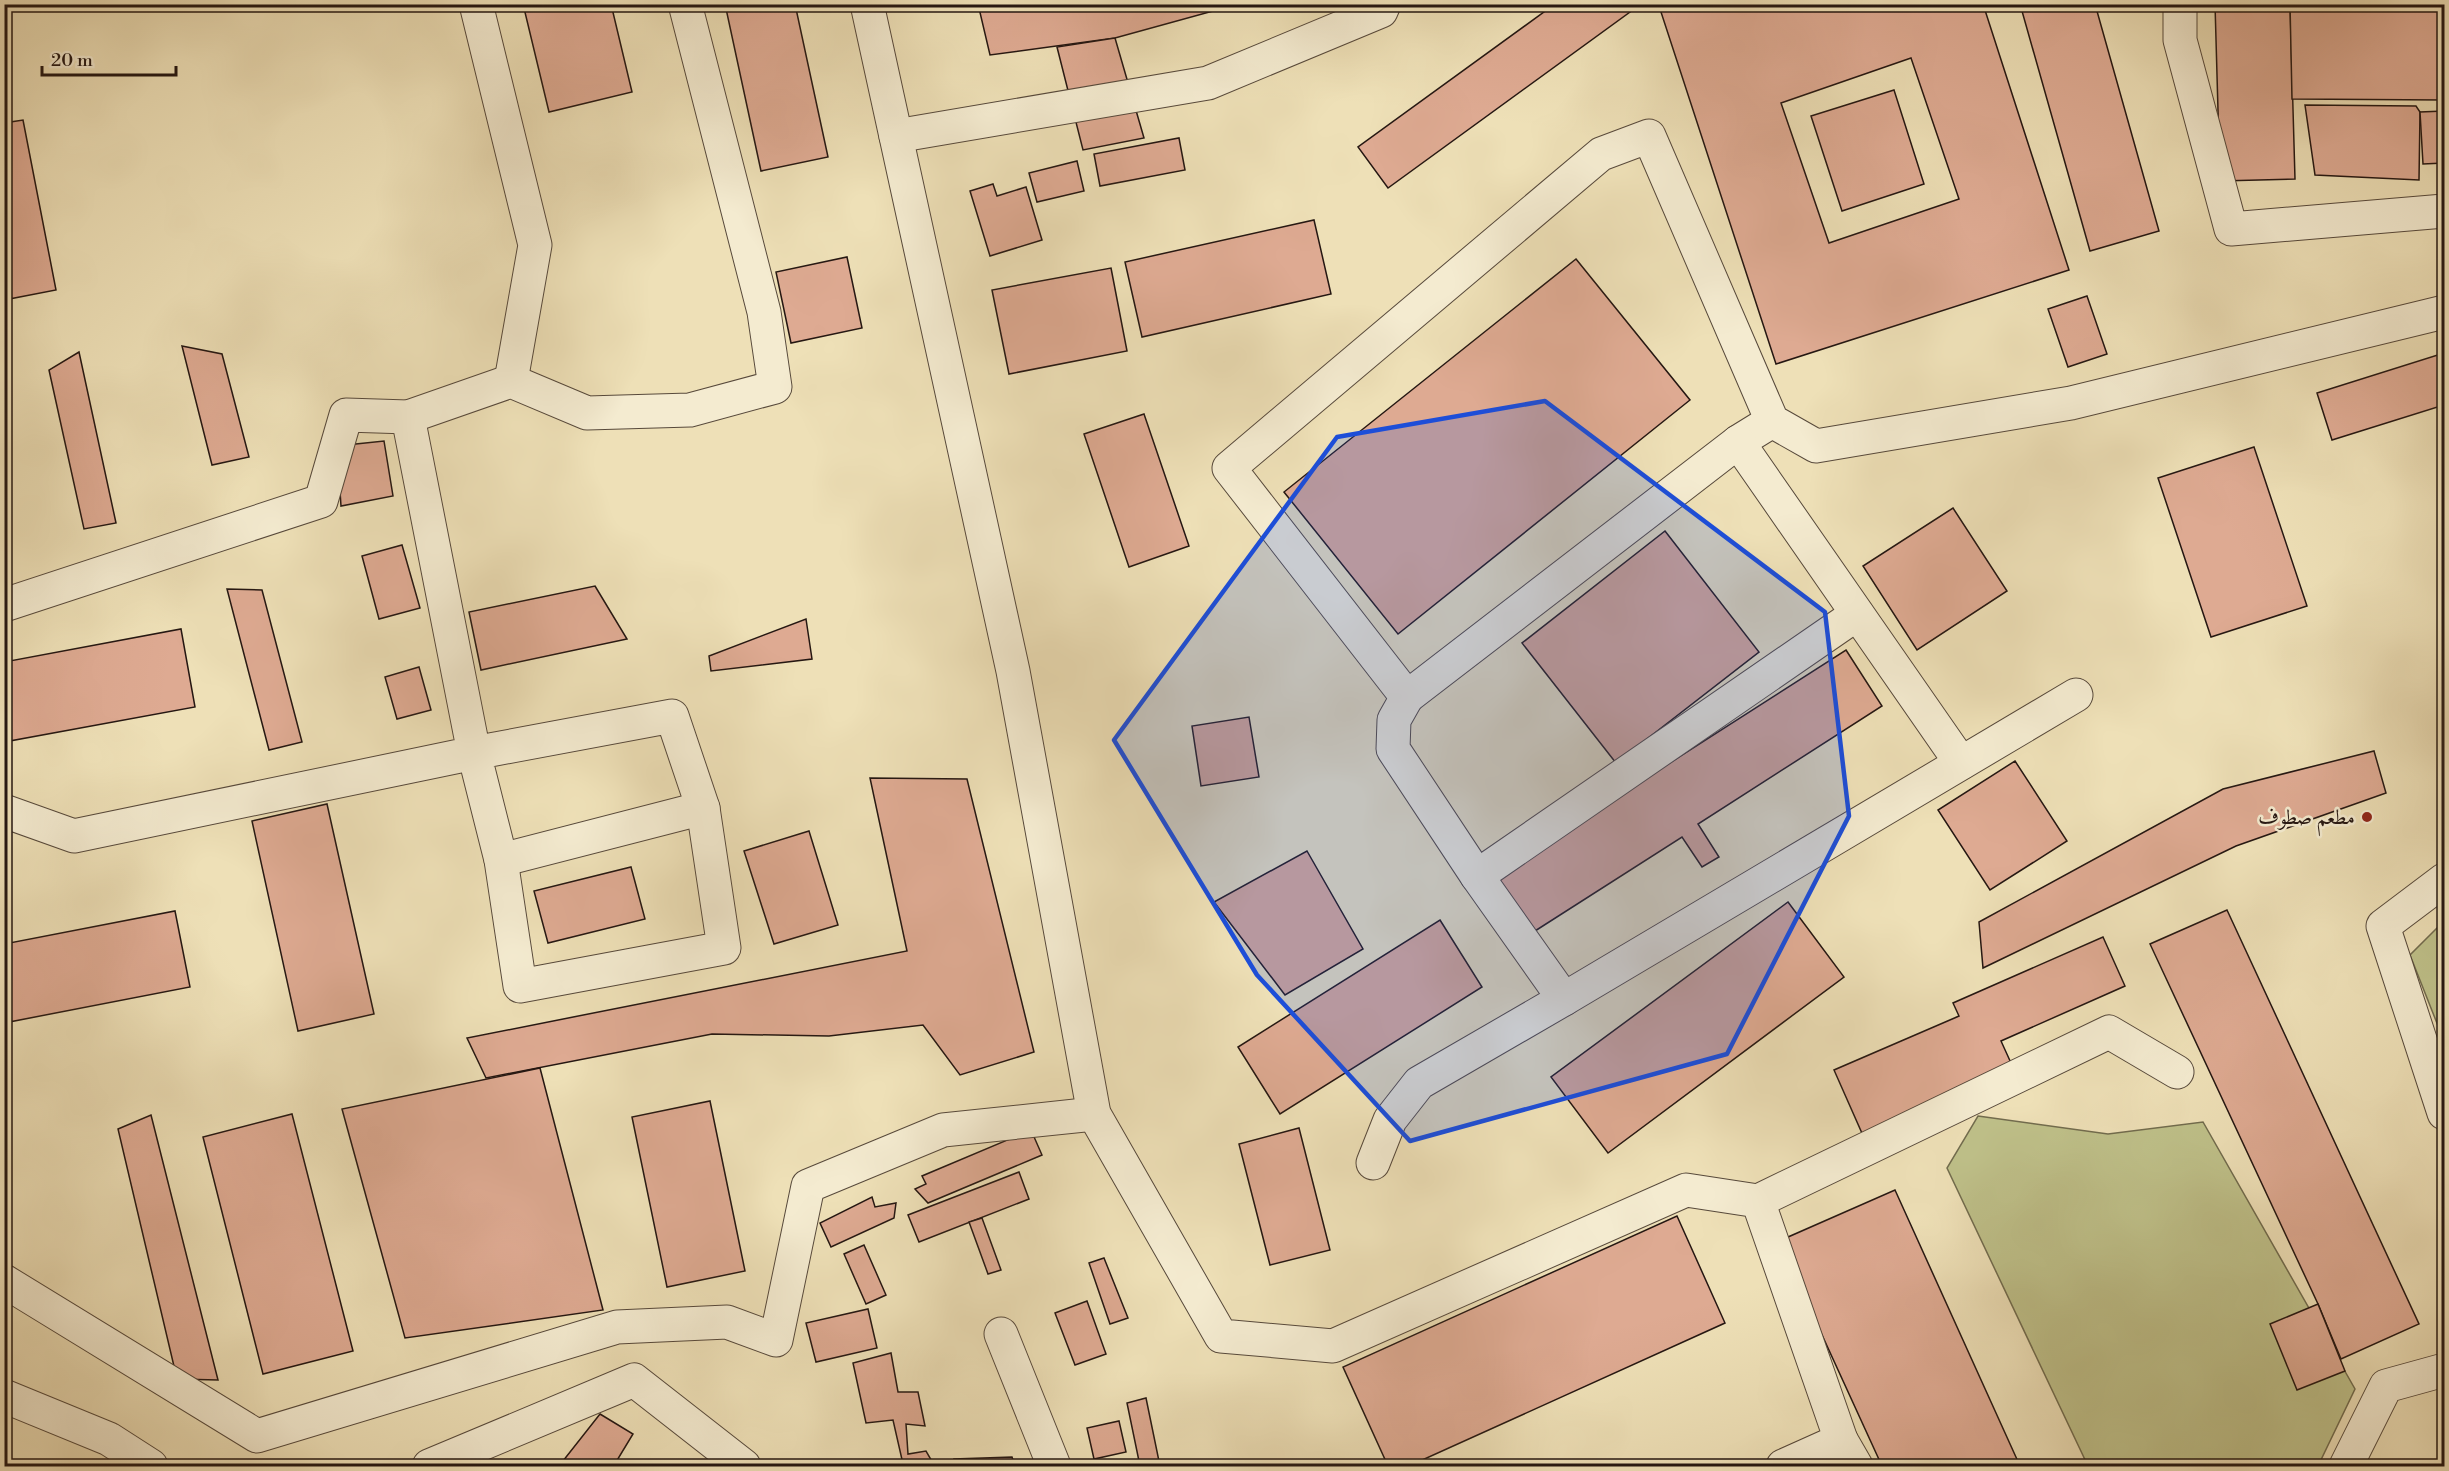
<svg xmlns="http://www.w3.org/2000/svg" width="2449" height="1471" font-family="'Libre Bodoni',Amiri,serif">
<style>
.green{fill:#bfc18a;stroke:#726c4e;stroke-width:1.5}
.building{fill:#deaa92;stroke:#251712;stroke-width:1.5;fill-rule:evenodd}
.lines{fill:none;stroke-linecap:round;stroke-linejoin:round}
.minor-casing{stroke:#57493b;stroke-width:35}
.minor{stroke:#f4ebd0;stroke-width:33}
.marked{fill:#1d4ed8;fill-opacity:0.2;stroke:#1d4ed8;stroke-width:4.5;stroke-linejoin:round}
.poi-dot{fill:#8f2418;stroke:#f4ebd0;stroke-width:2}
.labels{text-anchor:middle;stroke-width:5;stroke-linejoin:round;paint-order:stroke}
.poi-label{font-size:21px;fill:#251712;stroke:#f4ebd0;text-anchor:end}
</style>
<rect width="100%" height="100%" fill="#eee0b7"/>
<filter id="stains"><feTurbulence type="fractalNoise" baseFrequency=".00333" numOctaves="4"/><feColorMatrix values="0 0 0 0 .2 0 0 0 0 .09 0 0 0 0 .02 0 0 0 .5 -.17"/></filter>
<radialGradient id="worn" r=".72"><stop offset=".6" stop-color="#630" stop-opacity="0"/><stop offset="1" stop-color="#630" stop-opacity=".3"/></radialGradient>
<!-- green -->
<g class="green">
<polygon points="2444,921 2444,1041 2410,955"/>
<polygon points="1978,1116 2108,1134 2203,1122 2355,1389 2318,1466 2088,1466 1947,1168"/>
</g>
<!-- building -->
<g class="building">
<polygon points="523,4 611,4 632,92 549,112"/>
<polygon points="725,4 795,4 828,157 761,171"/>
<polygon points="978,4 1223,4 1224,8 1115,38 990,55"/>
<polygon points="1555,4 1641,4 1388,188 1358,147"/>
<path d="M1674 4H1983L2069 270 1776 364 1660 9ZM1911 58 1959 199 1829 243 1781 103Z"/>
<polygon points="2020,4 2095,4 2159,231 2090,251"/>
<polygon points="2215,4 2290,4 2295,179 2220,181"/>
<polygon points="2290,4 2444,4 2444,100 2292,99"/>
<polygon points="1115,38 1144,138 1083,150 1057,47"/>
<polygon points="1894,90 1924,184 1842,211 1811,116"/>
<polygon points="2305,105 2416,106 2420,112 2419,180 2315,175"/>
<polygon points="2444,111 2444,163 2423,164 2420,112"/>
<polygon points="23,120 56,290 4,300 4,123"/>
<polygon points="1179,138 1185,170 1100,186 1094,154"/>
<polygon points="1077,161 1084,191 1037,202 1029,173"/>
<polygon points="993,184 997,196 1026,187 1042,240 990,256 970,191"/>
<polygon points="1314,220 1331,294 1142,337 1125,262"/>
<polygon points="847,257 862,328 791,343 776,272"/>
<polygon points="1576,259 1690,400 1398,634 1284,492"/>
<polygon points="1111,268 1127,351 1009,374 992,290"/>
<polygon points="2087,296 2107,354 2068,367 2048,309"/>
<polygon points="182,346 222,354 249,457 212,465"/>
<polygon points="79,352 116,523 84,529 49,370"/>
<polygon points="2444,353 2444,405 2332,440 2317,393"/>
<polygon points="1144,414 1189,546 1129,567 1084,434"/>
<polygon points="384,441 393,496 341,506 337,446"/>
<polygon points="2254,447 2307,606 2211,637 2158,478"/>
<polygon points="1953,508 2007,591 1917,650 1863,566"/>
<polygon points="1665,531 1759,652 1616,763 1522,643"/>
<polygon points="402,545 420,608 379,619 362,556"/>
<polygon points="595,586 627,639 481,670 469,612"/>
<polygon points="227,589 262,590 302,742 269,750"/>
<polygon points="806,619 812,659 711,671 709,656"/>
<polygon points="181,629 195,707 4,742 4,662"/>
<polygon points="1846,650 1882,706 1698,824 1719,857 1702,867 1682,837 1524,938 1487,880"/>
<polygon points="419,667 431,710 397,719 385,677"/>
<polygon points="1249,717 1259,777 1201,786 1192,726"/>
<polygon points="2374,751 2386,793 2236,846 1983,968 1979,922 2223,789"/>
<polygon points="2015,761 2067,841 1990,890 1938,810"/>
<polygon points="870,778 967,779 1034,1052 960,1075 923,1025 829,1036 712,1034 486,1078 467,1038 907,951"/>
<polygon points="327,804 374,1014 298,1031 252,821"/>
<polygon points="809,831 838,925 774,944 744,851"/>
<polygon points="1307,851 1363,949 1285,995 1214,902"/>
<polygon points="631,867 645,919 548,943 534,891"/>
<polygon points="1788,902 1844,977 1608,1153 1551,1077"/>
<polygon points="2227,910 2419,1324 2341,1359 2318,1304 2150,944"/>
<polygon points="175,911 190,987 4,1023 4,944"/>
<polygon points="1440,920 1482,987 1280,1114 1238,1047"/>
<polygon points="2103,937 2125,986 2001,1041 2016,1074 1865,1140 1834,1070 1959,1016 1953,1003"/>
<polygon points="540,1068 603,1310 405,1338 342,1109"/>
<polygon points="710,1101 745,1271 667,1287 632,1117"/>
<polygon points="292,1114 353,1351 263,1374 203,1137"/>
<polygon points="151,1115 218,1380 177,1379 118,1129"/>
<polygon points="1299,1128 1330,1250 1270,1265 1239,1144"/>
<polygon points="1031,1130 1042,1155 928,1203 915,1189 926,1184 922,1176"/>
<polygon points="1019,1172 1029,1199 919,1242 908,1215"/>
<polygon points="1895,1190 2020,1466 1882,1466 1779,1241"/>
<polygon points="872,1197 875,1207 896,1203 894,1218 831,1247 820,1223"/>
<polygon points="1677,1216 1725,1323 1409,1466 1388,1466 1343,1367"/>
<polygon points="982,1218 1001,1270 988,1274 969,1222"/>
<polygon points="864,1245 886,1295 866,1304 844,1254"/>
<polygon points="1104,1258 1128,1318 1110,1324 1089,1263"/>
<polygon points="1087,1301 1106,1354 1075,1365 1055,1313"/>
<polygon points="2318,1304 2345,1371 2297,1390 2270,1324"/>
<polygon points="868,1309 877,1348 816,1362 806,1323"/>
<polygon points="891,1353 898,1392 918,1392 925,1426 906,1424 908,1454 926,1451 933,1463 903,1464 893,1420 866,1423 853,1363"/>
<polygon points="1146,1398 1160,1466 1140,1466 1127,1403"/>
<polygon points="600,1414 633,1434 616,1462 624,1466 559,1466"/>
<polygon points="1119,1421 1126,1452 1094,1459 1087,1428"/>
<polygon points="1012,1457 1015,1466 956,1466 954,1459"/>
</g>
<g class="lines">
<defs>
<g id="minor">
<polyline points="476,4 535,245 511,381"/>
<polyline points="867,4 1013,671 1094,1114 1221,1336 1333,1346 1686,1190 1758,1201 1841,1440 1783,1466"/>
<polyline points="2180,4 2180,40 2231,229 2444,211"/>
<polyline points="896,136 1208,83 1381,11 1384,4"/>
<polyline points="1772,421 1738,442 1407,697 1229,468 1601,154 1649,136 1772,421 1816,446 2071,403 2444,312"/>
<polyline points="1738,442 1961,763"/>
<polyline points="4,605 321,501 346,415 408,417 511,381 587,413 690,410 775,387 764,312 685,4"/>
<polyline points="1407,697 1394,720 1393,749 1477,876 1564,999 2076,695"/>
<polyline points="4,811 74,836 474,753 672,716 703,808 724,948 520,986 501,860 474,753 408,417"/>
<polyline points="501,860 703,808"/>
<polyline points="1477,876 1857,614"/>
<polyline points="2444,880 2383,926 2444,1113"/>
<polyline points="1373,1163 1390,1120 1419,1083 1564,999"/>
<polyline points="1758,1201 2109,1032 2177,1072"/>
<polyline points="4,1281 257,1436 617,1327 727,1322 776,1340 808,1186 943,1130 1094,1114"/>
<polyline points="1001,1334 1054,1466"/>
<polyline points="4,1396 109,1439 151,1466"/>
<polyline points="1841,1440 1856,1466"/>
<polyline points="429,1466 634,1380 744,1466"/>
<polyline points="2346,1466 2386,1386 2444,1370"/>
</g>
</defs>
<!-- minor casing -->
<use href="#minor" class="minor-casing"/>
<!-- minor -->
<use href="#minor" class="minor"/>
</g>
<!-- marked area -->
<path class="marked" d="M1545 401 1825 612 1849 816 1727 1054 1410 1141 1257 975 1114 740 1337 437Z"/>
<!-- markers -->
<circle class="poi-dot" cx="2367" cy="817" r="6"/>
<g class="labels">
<!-- poi labels -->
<g class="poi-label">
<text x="2355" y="824">مطعم صطوف</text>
</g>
</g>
<!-- margin -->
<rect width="2449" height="1471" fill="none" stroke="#eee0b7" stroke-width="24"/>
<rect x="6" y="6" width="2437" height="1459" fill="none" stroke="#251712" stroke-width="3"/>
<rect x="12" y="12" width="2425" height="1447" fill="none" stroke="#251712" stroke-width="1.5"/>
<!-- scale -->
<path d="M42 66v9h134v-9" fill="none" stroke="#251712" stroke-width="3"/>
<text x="51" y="66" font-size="18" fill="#251712" stroke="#f4ebd0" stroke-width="4.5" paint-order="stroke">20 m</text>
<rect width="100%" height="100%" filter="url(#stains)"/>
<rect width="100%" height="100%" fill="url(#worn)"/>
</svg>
